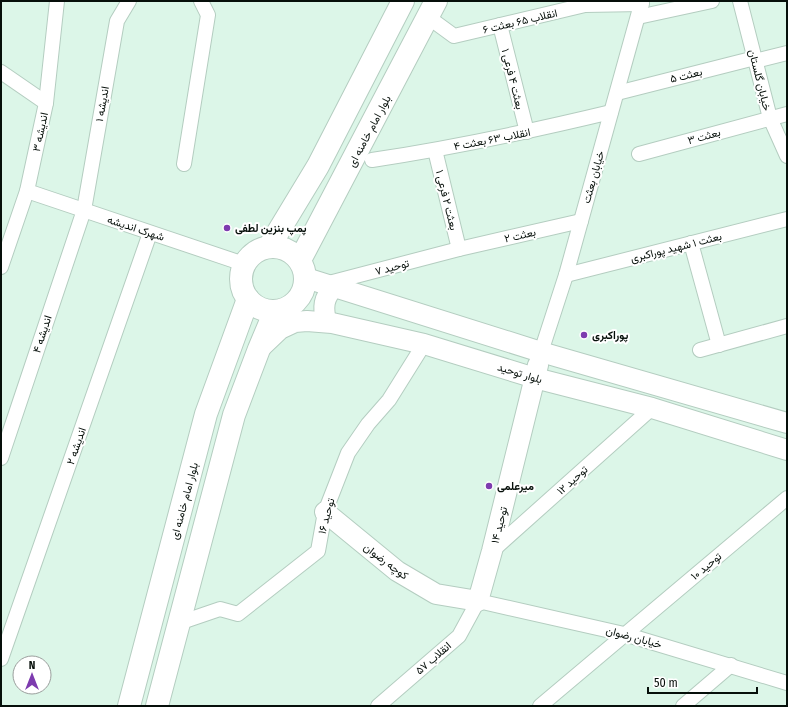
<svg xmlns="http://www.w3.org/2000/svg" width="788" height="707" font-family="'Fira Sans Condensed',Vazirmatn,sans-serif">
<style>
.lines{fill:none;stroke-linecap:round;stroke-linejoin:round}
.street-casing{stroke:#b4cdc0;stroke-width:16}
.secondary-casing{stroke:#b4cdc0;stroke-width:22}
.primary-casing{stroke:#b4cdc0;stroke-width:24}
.street{stroke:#fff;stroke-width:14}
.secondary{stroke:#fff;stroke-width:20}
.primary{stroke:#fff;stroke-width:22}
.poi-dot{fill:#7d3baf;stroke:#fff;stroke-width:1.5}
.labels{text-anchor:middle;stroke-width:4;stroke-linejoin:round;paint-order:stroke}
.street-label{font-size:11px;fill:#060f0a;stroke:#fff}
.poi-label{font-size:11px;font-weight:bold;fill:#060f0a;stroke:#fff;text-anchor:start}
</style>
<rect width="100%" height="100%" fill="#dcf6e8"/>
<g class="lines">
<defs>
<g id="street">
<polyline points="740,1 770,118 787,156"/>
<polyline points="428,17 454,36 585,5 642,4"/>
<polyline points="638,17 712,1"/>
<polyline points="500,25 527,132"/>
<polyline points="755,61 787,53"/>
<polyline points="1,72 46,103 27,191 1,267"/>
<polyline points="617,93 755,58"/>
<polyline points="46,103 57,1"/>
<polyline points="435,150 459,249"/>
<polyline points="639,154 787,114"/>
<path d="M372 160C452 148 532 131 611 112"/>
<polyline points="184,164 208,15 201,1"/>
<polyline points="27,191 244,264"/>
<polyline points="691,243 719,345"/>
<polyline points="566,275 787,219"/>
<polyline points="325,284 459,249 581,221"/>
<polyline points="700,350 787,326"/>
<polyline points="541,352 566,275 642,1"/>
<polyline points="1,458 84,210 117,21 129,1"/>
<polyline points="492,551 652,408"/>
<polyline points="179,623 220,609 238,614 318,551 325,512 348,453 368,424 389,400 424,344"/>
<polyline points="1,659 150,233"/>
<polyline points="378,706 459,636 478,601 624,634 787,683"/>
<polyline points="540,706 787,498"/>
<polyline points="683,706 731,665"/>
</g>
<g id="secondary">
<polyline points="306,278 541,352 787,423"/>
<path d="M326 322C323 307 323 298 334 287"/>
<polyline points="259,349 280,329 295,322 307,321 332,323 424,344 535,378 652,408 787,450"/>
<polyline points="325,512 397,571 436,594 478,601 492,551 538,365"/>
</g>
<g id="primary">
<circle cx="273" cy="279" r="32"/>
<polyline points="269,247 318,166 403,1"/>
<polyline points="300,260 436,1"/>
<polyline points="129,706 206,414 248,299"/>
<polyline points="157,706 234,415 259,349 275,311"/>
</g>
</defs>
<!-- street casing -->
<use href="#street" class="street-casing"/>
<!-- secondary casing -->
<use href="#secondary" class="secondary-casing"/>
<!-- primary casing -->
<use href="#primary" class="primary-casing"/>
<!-- street -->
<use href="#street" class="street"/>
<!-- secondary -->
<use href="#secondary" class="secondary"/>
<!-- primary -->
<use href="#primary" class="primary"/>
</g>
<!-- markers -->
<g class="poi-dot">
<circle cx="227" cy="228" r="4"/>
<circle cx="584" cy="335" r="4"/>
<circle cx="489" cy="486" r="4"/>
</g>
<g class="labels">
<!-- street labels -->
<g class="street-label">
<text transform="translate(520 21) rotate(-13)" y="4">انقلاب ۶۵ بعثت ۶</text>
<text transform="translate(686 75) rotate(-14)" y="4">بعثت ۵</text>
<text transform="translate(513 79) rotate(76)" y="4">بعثت ۴ فرعی ۱</text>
<text transform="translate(760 80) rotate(76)" y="4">خیابان گلستان</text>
<text transform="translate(102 104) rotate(-80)" y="4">اندیشه ۱</text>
<text transform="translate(369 131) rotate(-62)" y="4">بلوار امام خامنه ای</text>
<text transform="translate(40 132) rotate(-78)" y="4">اندیشه ۳</text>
<text transform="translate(704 136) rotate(-15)" y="4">بعثت ۳</text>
<text transform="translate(492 139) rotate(-11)" y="4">انقلاب ۶۳ بعثت ۴</text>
<text transform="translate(593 177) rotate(-74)" y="4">خیابان بعثت</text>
<text transform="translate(447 200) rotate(76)" y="4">بعثت ۲ فرعی ۱</text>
<text transform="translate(136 228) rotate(18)" y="4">شهرک اندیشه</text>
<text transform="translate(520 235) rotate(-13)" y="4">بعثت ۲</text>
<text transform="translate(676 247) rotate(-14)" y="4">بعثت ۱ شهید پوراکبری</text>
<text transform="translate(392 267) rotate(-15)" y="4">توحید ۷</text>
<text transform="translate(42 334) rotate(-72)" y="4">اندیشه ۴</text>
<text transform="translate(520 373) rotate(17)" y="4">بلوار توحید</text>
<text transform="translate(76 446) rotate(-71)" y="4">اندیشه ۲</text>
<text transform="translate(572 480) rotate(-42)" y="4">توحید ۱۲</text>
<text transform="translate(184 501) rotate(-75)" y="4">بلوار امام خامنه ای</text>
<text transform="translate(326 516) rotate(-75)" y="4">توحید ۱۶</text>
<text transform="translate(499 525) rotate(-76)" y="4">توحید ۱۴</text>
<text transform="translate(386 561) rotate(37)" y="4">کوچه رضوان</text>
<text transform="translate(706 566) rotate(-40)" y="4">توحید ۱۰</text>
<text transform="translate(634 637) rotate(15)" y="4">خیابان رضوان</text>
<text transform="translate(433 658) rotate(-41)" y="4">انقلاب ۵۷</text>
</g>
<!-- poi labels -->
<g class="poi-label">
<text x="235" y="232">پمپ بنزین لطفی</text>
<text x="592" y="339">پوراکبری</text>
<text x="497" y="490">میرعلمی</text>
</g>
</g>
<!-- border -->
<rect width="788" height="707" fill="none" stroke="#060f0a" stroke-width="4"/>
<!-- north arrow -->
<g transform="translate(32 675)"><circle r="19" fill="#ffffff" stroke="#9b9f9d"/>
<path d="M0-3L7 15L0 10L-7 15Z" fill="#7d3baf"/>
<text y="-6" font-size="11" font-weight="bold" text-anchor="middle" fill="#060f0a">N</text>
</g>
<!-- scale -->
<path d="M648 687v6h109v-6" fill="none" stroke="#060f0a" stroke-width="2"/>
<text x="654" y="687" font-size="12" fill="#060f0a" stroke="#ffffff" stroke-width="3" paint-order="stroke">50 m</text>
</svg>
